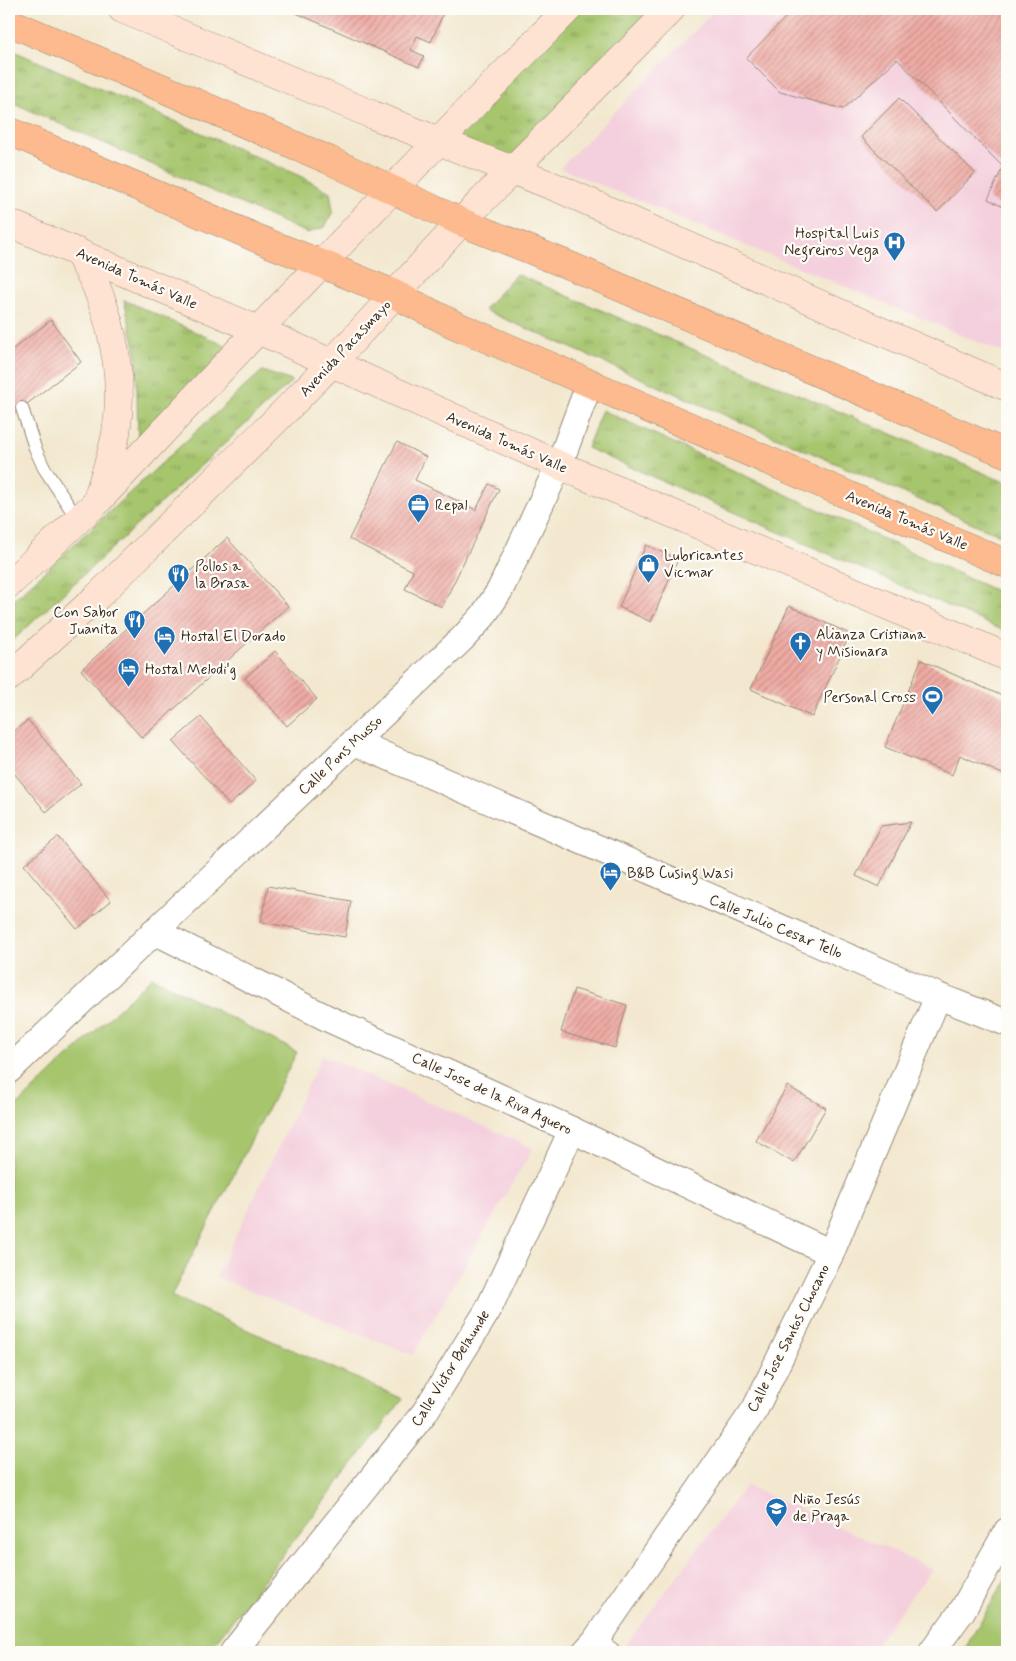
<svg xmlns="http://www.w3.org/2000/svg" width="1016" height="1661" font-family="Mynerve,sans-serif">
<style>
.built{fill:#f4cfdd}
.grass{fill:url(#grass-tufts);stroke:#707846}
.park{fill:#a6c56d;stroke:#707846}
.building{fill:url(#building-hatch)}
.lines{fill:none;stroke-linecap:round;stroke-linejoin:round}
.service-casing{stroke:#978976;stroke-width:14}
.pedestrian-casing{stroke:#978976;stroke-width:22}
.minor-casing{stroke:#978976;stroke-width:28}
.secondary-casing{stroke:#978976;stroke-width:29}
.primary-casing{stroke:#978976;stroke-width:29}
.service{stroke:#fff;stroke-width:12}
.pedestrian{stroke:#fff;stroke-width:20}
.minor{stroke:#fff;stroke-width:26}
.secondary{stroke:#fee3d2;stroke-width:28}
.primary{stroke:#fcba8e;stroke-width:28}
.labels{text-anchor:middle;stroke-width:4.5;stroke-linejoin:round;paint-order:stroke}
.poi-label{font-size:15px;fill:#3b2a1e;stroke:#fdfcf7;text-anchor:start}
.street-label{font-size:15px;fill:#3b2a1e;stroke:#fdfcf7}
</style>
<defs>
<pattern id="grass-tufts" width="24" height="20" patternUnits="userSpaceOnUse" patternTransform="scale(1.25)"><rect width="24" height="20" fill="#a6c56d"/><path d="M3 7l-1-3M5 7V3M7 7l1-3M15 17l-1-3M17 17v-4M19 17l1-3" fill="none" stroke="#88a059"/></pattern>
<pattern id="building-hatch" width="6" height="6" patternUnits="userSpaceOnUse" patternTransform="scale(1.25)"><rect width="6" height="6" fill="#efaca5"/><path d="M-1 1l2-2M0 6l6-6M5 7l2-2" fill="none" stroke="#c38c86"/></pattern>
</defs>
<rect width="100%" height="100%" fill="#fdfcf7"/>
<filter id="ink" filterUnits="userSpaceOnUse"><feTurbulence type="fractalNoise" baseFrequency=".02" numOctaves="2"/><feDisplacementMap in="SourceGraphic" scale="10" xChannelSelector="R" yChannelSelector="G"/><feConvolveMatrix kernelMatrix="1 2 1 2 8 2 1 2 1" color-interpolation-filters="sRGB"/></filter>
<filter id="wash" filterUnits="userSpaceOnUse"><feTurbulence type="fractalNoise" baseFrequency=".0096" numOctaves="4" result="noise"/><feDisplacementMap in="SourceGraphic" scale="20" xChannelSelector="R" yChannelSelector="G"/><feGaussianBlur stdDeviation="1.12" result="paint"/><feColorMatrix in="noise" values="0 0 0 0 0 0 0 0 0 0 0 0 0 0 0 0 0 1.4 0 .05"/><feComposite in="paint" operator="in"/></filter>
<g filter="url(#wash)">
<rect width="100%" height="100%" fill="#f3e8cf"/>
<!-- built -->
<g class="built">
<polygon points="716,9 1007,9 1007,354 560,168"/>
<polygon points="322,1055 533,1148 413,1355 216,1277"/>
<polygon points="746,1485 932,1569 870,1652 629,1652 623,1648"/>
</g>
<!-- grass -->
<g class="grass">
<polygon points="569,9 672,9 511,170 446,134"/>
<polygon points="9,49 302,177 330,192 333,211 325,227 307,233 9,101"/>
<polygon points="516,274 1007,483 1007,538 484,310"/>
<polygon points="124,300 231,348 138,439 136,352"/>
<polygon points="262,371 292,381 9,644 9,604"/>
<polygon points="602,410 1007,596 1007,632 587,448"/>
</g>
<!-- park -->
<g class="park">
<polygon points="152,977 297,1052 171,1296 403,1399 208,1652 9,1652 9,1113"/>
<polygon points="1007,1576 1007,1652 963,1652"/>
</g>
<g id="blocks">
<!-- building -->
<g class="building">
<polygon points="287,9 445,9 431,42 417,36 411,50 424,56 419,67"/>
<polygon points="794,9 1007,9 1007,209 988,199 1003,167 897,59 843,109 780,92 746,58"/>
<polygon points="899,98 975,173 937,212 861,137"/>
<polygon points="51,320 81,362 9,418 9,352"/>
<polygon points="397,442 426,457 415,480 476,510 489,484 499,489 442,607 405,589 413,571 349,539"/>
<polygon points="227,538 288,606 142,738 81,670"/>
<polygon points="646,545 678,559 651,622 619,607"/>
<polygon points="789,606 850,634 812,717 751,689"/>
<polygon points="275,651 317,699 287,726 245,678"/>
<polygon points="921,660 1007,698 1007,776 960,755 952,775 885,747"/>
<polygon points="201,717 256,781 229,805 173,741"/>
<polygon points="28,720 81,784 46,812 9,767 9,735"/>
<polygon points="911,822 879,887 856,876 881,826"/>
<polygon points="58,837 111,901 77,929 24,865"/>
<polygon points="268,886 351,901 345,937 261,922"/>
<polygon points="574,989 627,1005 615,1048 561,1032"/>
<polygon points="787,1086 826,1108 794,1163 756,1141"/>
</g>
</g>
</g>
<g filter="url(#ink)">
<use href="#blocks" fill-opacity="0" stroke="#978976" stroke-width="1"/>
<g class="lines">
<defs>
<polyline id="service" points="22,408 35,448 44,468 78,520"/>
<polyline id="pedestrian" points="595,1641 610,1652"/>
<g id="minor">
<polyline points="354,742 938,996 1007,1023"/>
<polyline points="154,931 331,1020 572,1130 831,1253"/>
<polyline points="9,1070 463,638 483,616 500,590 559,465 590,382"/>
<polyline points="233,1652 425,1412 488,1310 572,1130"/>
<polyline points="585,1652 595,1641 755,1409 831,1253 938,996"/>
<polyline points="932,1652 962,1611 1007,1531"/>
</g>
<g id="secondary">
<polyline points="122,9 373,115 560,189 1007,387"/>
<polyline points="9,223 258,330 559,465 1007,657"/>
<path d="M78 252C84 264 91 275 96 286 115 331 124 385 116 433 112 455 105 475 98 496"/>
<polyline points="9,584 95,504 258,330 477,101 568,9"/>
<polyline points="9,677 98,596 280,416 331,364 461,222 671,9"/>
</g>
<g id="primary">
<polyline points="9,22 329,160 461,222 573,267 1007,454"/>
<polyline points="9,131 268,243 322,264 394,294 453,324 1007,564"/>
</g>
</defs>
<!-- service casing -->
<use href="#service" class="service-casing"/>
<!-- pedestrian casing -->
<use href="#pedestrian" class="pedestrian-casing"/>
<!-- minor casing -->
<use href="#minor" class="minor-casing"/>
<!-- secondary casing -->
<use href="#secondary" class="secondary-casing"/>
<!-- primary casing -->
<use href="#primary" class="primary-casing"/>
<!-- service -->
<use href="#service" class="service"/>
<!-- pedestrian -->
<use href="#pedestrian" class="pedestrian"/>
<!-- minor -->
<use href="#minor" class="minor"/>
<!-- secondary -->
<use href="#secondary" class="secondary"/>
<!-- primary -->
<use href="#primary" class="primary"/>
</g>
</g>
<!-- icons -->
<defs>
<symbol id="hospital-pin" viewBox="-11 -11 22 30"><path d="M0 17L-7.5 6A9.5 9.5 0 1 1 7.5 6Z" fill="#1f6fb2" stroke="#fdfcf7"/><path d="M-5-5h3v3.5h4V-5h3V5h-3V1.5h-4V5h-3Z" fill="#fff"/></symbol>
<symbol id="office-pin" viewBox="-11 -11 22 30"><path d="M0 17L-7.5 6A9.5 9.5 0 1 1 7.5 6Z" fill="#1f6fb2" stroke="#fdfcf7"/><path d="M-6-3h4V-5.5h4V-3h4V5H-6ZM-1-4.5V-3h2v-1.5ZM-6 0V1H6V0Z" fill="#fff"/></symbol>
<symbol id="shop-pin" viewBox="-11 -11 22 30"><path d="M0 17L-7.5 6A9.5 9.5 0 1 1 7.5 6Z" fill="#1f6fb2" stroke="#fdfcf7"/><path d="M-5-2.5h2.3a2.7 3.5 0 0 1 5.4 0H5L5.5 6h-11ZM-1.5-2.5h3a1.5 2.3 0 0 0-3 0Z" fill="#fff"/></symbol>
<symbol id="restaurant-pin" viewBox="-11 -11 22 30"><path d="M0 17L-7.5 6A9.5 9.5 0 1 1 7.5 6Z" fill="#1f6fb2" stroke="#fdfcf7"/><path d="M-5-6h1v4h1v-4h1v4h1v-4h1v5L-1.5 .5V6h-2V.5L-5-1ZM5-6V6H3V1.5H1.5Q1.5-4 5-6Z" fill="#fff"/></symbol>
<symbol id="hotel-pin" viewBox="-11 -11 22 30"><path d="M0 17L-7.5 6A9.5 9.5 0 1 1 7.5 6Z" fill="#1f6fb2" stroke="#fdfcf7"/><path d="M-6-4.5h1.5V1H6V5H4.5V3h-9V5H-6ZM-4 0a1.8 1.8 0 1 1 3.6 0ZM.5 0V-2.5h3Q6-2.5 6 0Z" fill="#fff"/></symbol>
<symbol id="church-pin" viewBox="-11 -11 22 30"><path d="M0 17L-7.5 6A9.5 9.5 0 1 1 7.5 6Z" fill="#1f6fb2" stroke="#fdfcf7"/><path d="M-1.2-6h2.4v3.5h3.3v2.4h-3.3V6h-2.4V-.1h-3.3v-2.4h3.3Z" fill="#fff"/></symbol>
<symbol id="stadium-pin" viewBox="-11 -11 22 30"><path d="M0 17L-7.5 6A9.5 9.5 0 1 1 7.5 6Z" fill="#1f6fb2" stroke="#fdfcf7"/><path d="M0-5a6.5 5 0 1 0 0 10a6.5 5 0 1 0 0-10ZM-3.5-1.8h7v3.6h-7Z" fill="#fff"/></symbol>
<symbol id="school-pin" viewBox="-11 -11 22 30"><path d="M0 17L-7.5 6A9.5 9.5 0 1 1 7.5 6Z" fill="#1f6fb2" stroke="#fdfcf7"/><path d="M0-5L7-2L0 1L-7-2ZM-4 1L0 2.5L4 1V4Q0 6-4 4Z" fill="#fff"/></symbol>
</defs>
<g fill-rule="evenodd">
<use href="#hospital-pin" x="882" y="230" width="25" height="34"/>
<use href="#office-pin" x="406" y="492" width="25" height="34"/>
<use href="#shop-pin" x="636" y="552" width="25" height="34"/>
<use href="#restaurant-pin" x="166" y="562" width="25" height="34"/>
<use href="#restaurant-pin" x="122" y="608" width="25" height="34"/>
<use href="#hotel-pin" x="152" y="624" width="25" height="34"/>
<use href="#church-pin" x="788" y="630" width="25" height="34"/>
<use href="#hotel-pin" x="116" y="656" width="25" height="34"/>
<use href="#stadium-pin" x="920" y="684" width="25" height="34"/>
<use href="#hotel-pin" x="598" y="860" width="25" height="34"/>
<use href="#school-pin" x="764" y="1496" width="25" height="34"/>
</g>
<g class="labels">
<!-- poi labels -->
<g class="poi-label">
<text x="879" y="238" text-anchor="end">Hospital Luis<tspan x="879" dy="17">Negreiros Vega</tspan></text>
<text x="435" y="510">Repal</text>
<text x="664" y="560">Lubricantes<tspan x="664" dy="17">Vicmar</tspan></text>
<text x="195" y="571">Pollos a<tspan x="195" dy="17">la Brasa</tspan></text>
<text x="118" y="617" text-anchor="end">Con Sabor<tspan x="118" dy="17">Juanita</tspan></text>
<text x="816" y="639">Alianza Cristiana<tspan x="816" dy="17">y Misionara</tspan></text>
<text x="181" y="641">Hostal El Dorado</text>
<text x="145" y="674">Hostal Melodi'g</text>
<text x="916" y="702" text-anchor="end">Personal Cross</text>
<text x="627" y="878">B&amp;B Cusing Wasi</text>
<text x="793" y="1504">Niño Jesús<tspan x="793" dy="17">de Praga</tspan></text>
</g>
<!-- street labels -->
<g class="street-label">
<text transform="translate(137 278) rotate(24)" y="5">Avenida Tomás Valle</text>
<text transform="translate(345 348) rotate(-47)" y="5">Avenida Pacasmayo</text>
<text transform="translate(507 442) rotate(24)" y="5">Avenida Tomás Valle</text>
<text transform="translate(907 520) rotate(23)" y="5">Avenida Tomás Valle</text>
<text transform="translate(340 755) rotate(-43)" y="5">Calle Pons Musso</text>
<text transform="translate(776 926) rotate(23)" y="5">Calle Julio Cesar Tello</text>
<text transform="translate(492 1093) rotate(25)" y="5">Calle Jose de la Riva Aguero</text>
<text transform="translate(788 1338) rotate(-63)" y="5">Calle Jose Santos Chocano</text>
<text transform="translate(450 1368) rotate(-58)" y="5">Calle Victor Belaunde</text>
</g>
</g>
<!-- margin -->
<rect width="1016" height="1661" fill="none" stroke="#fdfcf7" stroke-width="30"/>
</svg>
